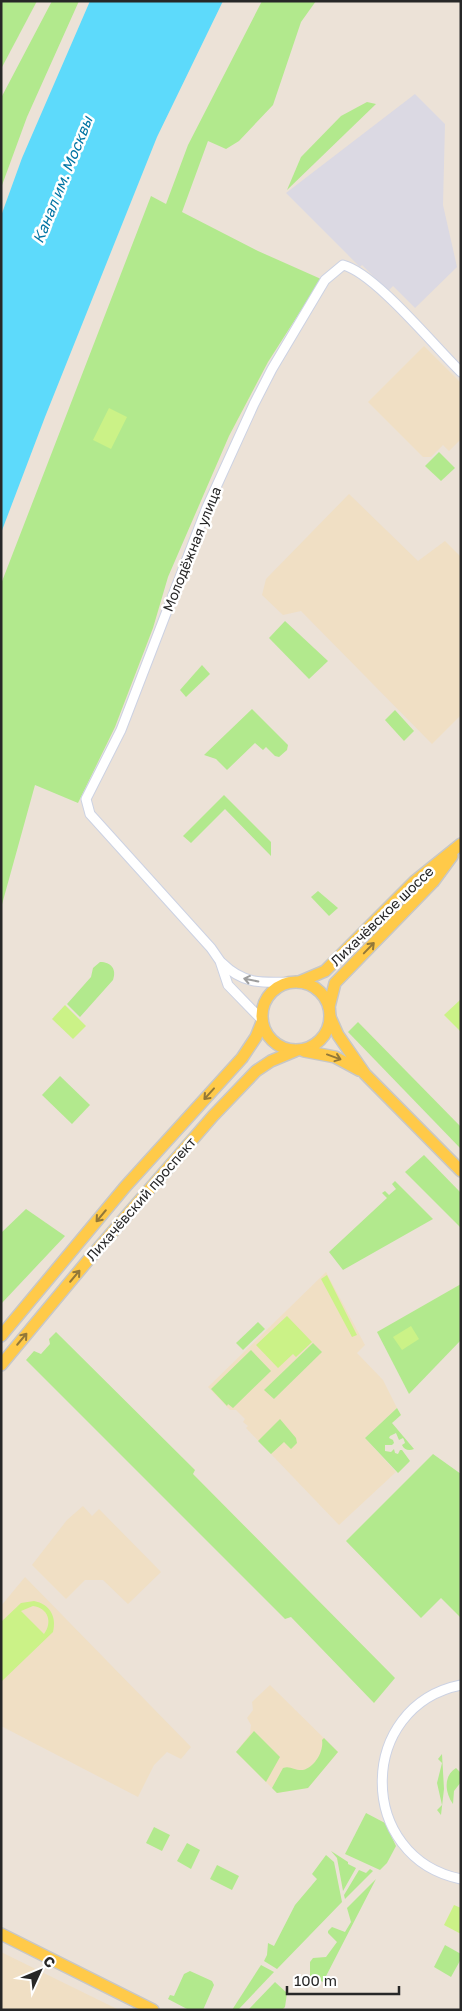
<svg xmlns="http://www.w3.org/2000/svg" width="462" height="2011" font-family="'Golos Text',sans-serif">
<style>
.industrial{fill:#dbd9e3}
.education{fill:#f0dfc4}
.green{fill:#b2e98d}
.pitch{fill:#cbf287;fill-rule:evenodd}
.water{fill:#5ddafb}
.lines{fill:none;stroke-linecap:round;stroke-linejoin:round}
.minor-casing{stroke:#ccd2e3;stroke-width:11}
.major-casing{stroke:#c7c7c7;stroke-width:14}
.minor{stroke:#fff;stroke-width:9}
.major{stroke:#ffca49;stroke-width:11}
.oneway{stroke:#937838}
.oneway2{stroke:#9e9e9e}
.labels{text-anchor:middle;stroke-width:5;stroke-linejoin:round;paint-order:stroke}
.street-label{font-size:14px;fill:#272727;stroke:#fff}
.water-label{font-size:15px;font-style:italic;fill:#0074a3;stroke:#fff}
</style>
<rect width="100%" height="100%" fill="#ece2d7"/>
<!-- industrial -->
<polygon class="industrial" points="415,94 445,124 443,205 457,267 415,308 393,286 388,291 362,265 360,267 286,193"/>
<!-- education -->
<g class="education">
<polygon points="424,346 461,383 461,439 449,451 443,445 431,457 423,457 368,402"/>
<polygon points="349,494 418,561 445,541 461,557 461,715 432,744 301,611 283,615 262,595 266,579"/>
<polygon points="326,1272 365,1345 357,1353 383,1380 397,1408 365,1438 396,1472 339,1525 246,1428 248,1426 243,1422 245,1419 236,1410 230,1410 208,1387"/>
<polygon points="83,1506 92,1516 99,1509 161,1572 128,1604 103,1580 85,1580 66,1599 32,1565 67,1520"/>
<polygon points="25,1577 191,1747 181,1759 167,1752 154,1765 138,1797 1,1726 1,1606"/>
<polygon points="270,1685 338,1752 308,1788 277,1793 236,1752 250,1734 251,1725 247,1718 253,1710 252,1702"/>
<polygon points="1,1952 113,2007 120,2010 1,2010"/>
</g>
<!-- green -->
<g class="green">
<polygon points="1,1 37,1 1,69"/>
<polygon points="52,1 79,1 27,117 1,188 1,98"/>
<polygon points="262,1 316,1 301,22 273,105 239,141 226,149 208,141 182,212 258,251 321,279 268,362 229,436 168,577 153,628 115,727 78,803 35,785 1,908 1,584 151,196 166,204 188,145"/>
<polygon points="367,102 376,104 287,190 301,157 341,116"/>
<polygon points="439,452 455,468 441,481 425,466"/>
<polygon points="285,621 328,661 309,679 269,638"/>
<polygon points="202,665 210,674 186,697 180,690"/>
<polygon points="252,709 288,745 287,750 279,757 275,756 266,747 263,750 255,743 227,770 216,759 204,755"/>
<polygon points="395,710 414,731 404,741 385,720"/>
<polygon points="224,795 271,842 271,856 225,809 191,843 183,836"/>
<polygon points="318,891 338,908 329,916 311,897"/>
<path d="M100 962C111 962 117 969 113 980L80 1017 67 1004 91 977 93 968Z"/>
<polygon points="358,1022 461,1127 461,1149 348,1032"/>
<polygon points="60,1076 90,1105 72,1124 42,1095"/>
<polygon points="424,1155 461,1193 461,1228 405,1172"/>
<polygon points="395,1181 433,1219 343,1270 329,1252 387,1198 382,1193 385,1191 389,1195 396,1189 392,1184"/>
<polygon points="26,1209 65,1236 1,1304 1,1233"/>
<polygon points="461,1284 461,1340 409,1394 377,1332"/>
<polygon points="258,1322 265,1329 243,1350 236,1343"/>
<polygon points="56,1332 195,1470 193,1474 395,1678 374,1703 291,1617 285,1619 26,1360 34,1351 41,1354 50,1344 49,1339"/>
<polygon points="313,1343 322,1352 274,1399 264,1390"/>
<polygon points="251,1350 271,1371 233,1408 228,1404 227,1406 211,1389"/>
<path d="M397 1408 401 1415 392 1423 414 1449C409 1451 404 1450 402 1445L405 1443 404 1440 403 1438 399 1440 396 1433 390 1436 389 1438 393 1440 394 1443 392 1445H385V1451L391 1452 394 1449 395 1453 398 1454 400 1450H402L410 1461 398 1473 365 1438Z"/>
<polygon points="280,1419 296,1438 297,1443 291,1449 284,1442 271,1454 258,1441"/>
<polygon points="433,1454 461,1474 461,1618 441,1598 421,1618 346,1541"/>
<polygon points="254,1731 280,1757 266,1782 236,1752"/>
<path d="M324 1738 338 1752 308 1788 277 1793 272 1788 283 1768C290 1765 295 1771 303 1770 315 1767 324 1751 322 1740Z"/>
<polygon points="442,1754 444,1789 441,1815 437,1810 442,1805 437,1783 442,1763 438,1759"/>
<path d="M456 1768 461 1773V1782L454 1791 453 1804C445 1793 443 1776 456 1768Z"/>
<polygon points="366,1813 385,1823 396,1846 387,1863 380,1870 345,1854"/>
<polygon points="154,1827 170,1835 162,1851 146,1843"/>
<polygon points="187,1843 200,1850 191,1869 177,1861"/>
<polygon points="331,1851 348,1862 348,1864 356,1868 343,1891 337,1858"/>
<polygon points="326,1855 334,1862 342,1902 277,1969 264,1961 267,1955 268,1943 274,1946 295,1905 317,1879 312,1874"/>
<polygon points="217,1865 239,1876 232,1890 210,1879"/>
<polygon points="370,1869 373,1871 345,1899 344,1895 359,1870 366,1873"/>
<polygon points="376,1879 323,1982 310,1976 310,1962 313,1958 326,1957 337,1942 328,1933 328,1931 332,1927 345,1932 351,1922 347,1908"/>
<polygon points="445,1945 461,1954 461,1959 451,1977 434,1967"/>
<polygon points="261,1965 274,1972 238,2010 232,2010"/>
<polygon points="190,1971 212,1981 214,1985 203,2010 189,2010 168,1999 170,1995 174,1996 184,1974"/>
<polygon points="275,1982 287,1993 285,2007 282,2010 248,2010"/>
</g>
<!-- pitch -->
<g class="pitch">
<polygon points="109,408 127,417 111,449 93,440"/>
<polygon points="460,1000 461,1001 461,1032 444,1015"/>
<polygon points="65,1005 86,1026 73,1039 52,1019"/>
<polygon points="327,1275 357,1335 352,1337 321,1279"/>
<polygon points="287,1316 312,1342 296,1357 293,1354 278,1368 256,1345"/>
<polygon points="411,1326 419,1339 402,1350 393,1337"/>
<path d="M34 1601C50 1604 57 1617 53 1632L1 1682V1622L21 1603ZM33 1606C48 1608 53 1622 44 1634L21 1611Z"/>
<polygon points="454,1905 461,1908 461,1934 444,1925"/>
</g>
<!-- water -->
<polygon class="water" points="90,1 223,1 157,137 45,417 1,533 1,216 22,158"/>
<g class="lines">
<defs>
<g id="minor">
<path d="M222 963C243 984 261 983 289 982"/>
<path d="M261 1019 228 985 220 961 211 948 90 814 86 799 121 730 207 507 254 404 272 369 325 280 343 265C375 273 435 347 461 372"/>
<path d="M461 1685C356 1706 356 1858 461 1879"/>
</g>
<g id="major">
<circle cx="296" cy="1016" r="34"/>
<polyline points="299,982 325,971 415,881 461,844"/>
<polyline points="329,1007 335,983 433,882 452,856"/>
<polyline points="330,1017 338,1035 365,1074 461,1171"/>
<polyline points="304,1051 335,1057 359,1070"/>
<polyline points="1,1336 125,1187 242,1058 256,1037 262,1022"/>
<polyline points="1,1365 89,1259 213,1116 256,1071 271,1061 295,1051"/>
<polyline points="1,1934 153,2010"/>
</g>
</defs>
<!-- minor casing -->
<use href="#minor" class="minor-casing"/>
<!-- major casing -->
<use href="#major" class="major-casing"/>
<!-- minor -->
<use href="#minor" class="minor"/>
<!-- major -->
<use href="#major" class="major"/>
</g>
<!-- one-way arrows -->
<defs><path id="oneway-shaft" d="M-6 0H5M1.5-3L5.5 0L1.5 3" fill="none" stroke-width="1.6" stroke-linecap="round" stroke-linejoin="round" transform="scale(1.25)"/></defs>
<g class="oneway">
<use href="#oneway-shaft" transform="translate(369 948) rotate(-46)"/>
<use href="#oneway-shaft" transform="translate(334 1057) rotate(20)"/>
<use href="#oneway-shaft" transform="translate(209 1094) rotate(132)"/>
<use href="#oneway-shaft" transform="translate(101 1216) rotate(130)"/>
<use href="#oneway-shaft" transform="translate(75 1276) rotate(-50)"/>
<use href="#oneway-shaft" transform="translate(22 1339) rotate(-50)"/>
</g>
<use class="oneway2" href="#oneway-shaft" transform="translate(251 980) rotate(-168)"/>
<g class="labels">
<!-- street labels -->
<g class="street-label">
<text transform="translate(192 549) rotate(-68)" y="5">Молодёжная улица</text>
<text transform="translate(382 916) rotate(-44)" y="5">Лихачёвское шоссе</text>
<text transform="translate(141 1199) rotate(-49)" y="5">Лихачёвский проспект</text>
</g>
<!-- water labels -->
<g class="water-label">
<text transform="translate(63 180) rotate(-68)" y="5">Канал им. Москвы</text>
</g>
</g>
<!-- border -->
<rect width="462" height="2011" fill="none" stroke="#272727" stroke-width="5"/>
<!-- north arrow -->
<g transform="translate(40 1971) rotate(46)" stroke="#ffffff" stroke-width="4" paint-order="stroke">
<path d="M0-4L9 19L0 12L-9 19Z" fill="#272727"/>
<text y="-8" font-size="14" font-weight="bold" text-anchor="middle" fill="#272727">С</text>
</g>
<!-- scale -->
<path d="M287 1986v8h112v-8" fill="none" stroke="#272727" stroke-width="2.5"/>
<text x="294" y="1986" font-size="15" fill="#272727" stroke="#ffffff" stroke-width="4" paint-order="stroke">100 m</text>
</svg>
